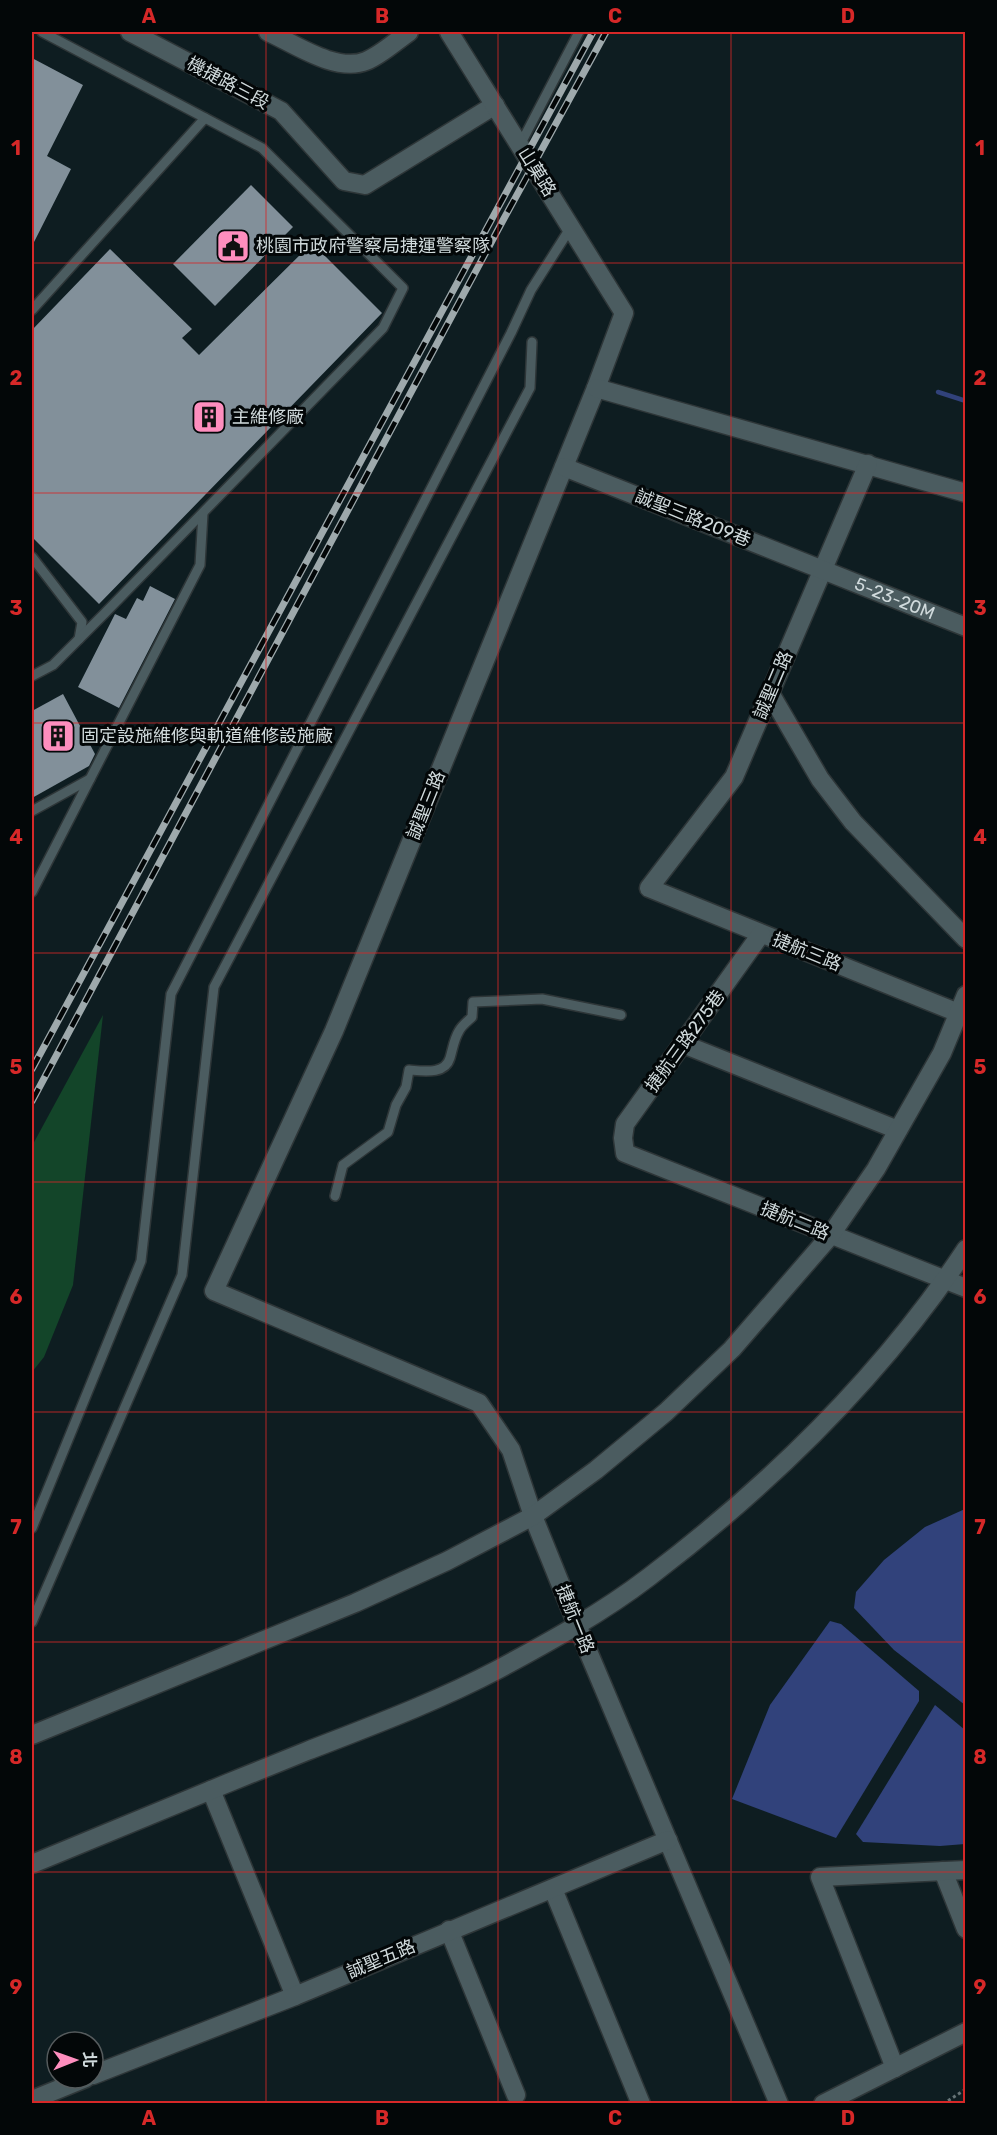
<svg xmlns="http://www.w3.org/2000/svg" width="997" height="2135" font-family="Rubik,'Noto Sans TC',sans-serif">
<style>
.green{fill:#134529}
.water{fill:#31427b}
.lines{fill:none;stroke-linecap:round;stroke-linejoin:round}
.stream{stroke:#31427b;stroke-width:4.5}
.building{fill:#82909a}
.service-casing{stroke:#2e3638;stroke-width:12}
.minor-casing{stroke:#2e3638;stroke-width:21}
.path{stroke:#677477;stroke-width:3;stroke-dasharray:3 3;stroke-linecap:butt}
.service{stroke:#4b5c60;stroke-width:9}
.minor{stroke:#4b5c60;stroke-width:18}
.rail-casing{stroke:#9ea9ac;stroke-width:7}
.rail{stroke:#030708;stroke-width:4.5;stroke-dasharray:14;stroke-linecap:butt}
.grid{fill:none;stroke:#d62828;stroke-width:1.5;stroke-opacity:0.55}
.labels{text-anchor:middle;stroke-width:6;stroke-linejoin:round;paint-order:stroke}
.street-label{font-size:18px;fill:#d0dadc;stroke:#030708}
.poi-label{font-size:18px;fill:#d0dadc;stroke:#030708;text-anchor:start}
.neatline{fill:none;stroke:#d62828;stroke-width:2}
.grid-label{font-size:20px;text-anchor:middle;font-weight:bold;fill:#d62828}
</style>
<rect width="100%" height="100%" fill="#0e1d21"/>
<!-- green -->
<polygon class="green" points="103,1015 73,1285 44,1357 32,1372 32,1146"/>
<!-- water -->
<g class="water">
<polygon points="965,1509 965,1705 894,1650 854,1608 856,1592 884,1560 925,1527"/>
<polygon points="830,1621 841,1624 919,1691 919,1701 836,1838 732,1799 770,1705"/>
<polygon points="935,1705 965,1730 965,1844 940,1846 863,1842 856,1834"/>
</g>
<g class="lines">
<!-- stream -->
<polyline class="stream" points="938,392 966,401"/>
</g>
<!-- building -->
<g class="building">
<polygon points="32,58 83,85 47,156 71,169 32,246"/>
<polygon points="251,185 293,227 215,306 173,264"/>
<polygon points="312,243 382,313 99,604 32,537 32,330 110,249 192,329 182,338 199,355"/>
<polygon points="150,586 175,599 119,708 78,687 115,614 126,619 137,598 143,601"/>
<polygon points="63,694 95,754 89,766 32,798 32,711"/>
</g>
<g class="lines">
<defs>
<g id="service">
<polyline points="520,145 579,32"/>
<polyline points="32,310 205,118"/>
<polyline points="32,557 82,622 79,639"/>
<polyline points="32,676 53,665 104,614 383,328 403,288 262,148 42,32"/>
<polyline points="32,811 90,779"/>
<polyline points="32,892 200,565 203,513"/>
<path d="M335 1196 343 1165 388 1132 396 1105 406 1087 409 1070C423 1071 445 1075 450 1058 453 1048 454 1039 459 1031 462 1025 468 1021 472 1017L473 1002 542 999 621 1015"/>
<polyline points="32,1528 141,1261 171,994 511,333 531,290 571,227"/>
<polyline points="32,1622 182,1275 214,987 530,388 532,342"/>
</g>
<g id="minor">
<polyline points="130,32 281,111 344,181 365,185 495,105"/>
<path d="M268 32C295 44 336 73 366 61 381 55 396 41 409 32"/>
<polyline points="449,32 624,313 596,388 334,1031 214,1291 479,1403 511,1450 533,1516 577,1625 779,2104"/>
<polyline points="596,388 966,493"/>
<polyline points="868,464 734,777 649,888 966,1016"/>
<path id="s1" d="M564 467 966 627"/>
<polyline points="770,693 820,779 853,822 966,939"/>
<polyline points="761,934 625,1124 623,1138 625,1153 966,1288"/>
<polyline points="683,1044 898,1130"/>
<polyline points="32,1735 355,1603 447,1561 533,1516 596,1470 666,1412 732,1349 830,1236 876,1169 942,1053 966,995"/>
<polyline points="211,1790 295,1996"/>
<path d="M32 1864C123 1826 215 1788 307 1751 371 1726 436 1702 497 1670 549 1642 602 1613 649 1577 770 1485 881 1377 966 1249"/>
<polyline points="943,1871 966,1929"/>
<polyline points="553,1889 641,2104"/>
<polyline points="449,1930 516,2095"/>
<polyline points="895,2068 820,1877 966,1870"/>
<polyline points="93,2075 295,1996 668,1840"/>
<polyline points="32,2100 86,2078"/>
<polyline points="823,2104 966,2032"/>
</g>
</defs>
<!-- service casing -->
<use href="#service" class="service-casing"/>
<!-- minor casing -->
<use href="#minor" class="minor-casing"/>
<!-- path -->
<polyline class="path" points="943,2104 966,2089"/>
<!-- service -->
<use href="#service" class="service"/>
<!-- minor -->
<use href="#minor" class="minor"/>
<defs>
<g id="rail">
<polyline points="32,1069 593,32"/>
<polyline points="32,1101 501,224 606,32"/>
</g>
</defs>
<!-- rail casing -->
<use href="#rail" class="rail-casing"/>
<!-- rail -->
<use href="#rail" class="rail"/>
</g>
<!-- grid -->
<path class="grid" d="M266 32V2104M498 32V2104M731 32V2104M32 263H966M32 493H966M32 723H966M32 953H966M32 1182H966M32 1412H966M32 1642H966M32 1872H966"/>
<!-- icons -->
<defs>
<symbol id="civic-square" viewBox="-11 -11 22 22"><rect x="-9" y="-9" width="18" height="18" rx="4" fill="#fe8ebe" stroke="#030708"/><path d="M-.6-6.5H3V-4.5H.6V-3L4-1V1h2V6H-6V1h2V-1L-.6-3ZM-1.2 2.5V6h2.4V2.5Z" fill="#111"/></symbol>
<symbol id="building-square" viewBox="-11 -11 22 22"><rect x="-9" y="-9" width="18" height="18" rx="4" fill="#fe8ebe" stroke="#030708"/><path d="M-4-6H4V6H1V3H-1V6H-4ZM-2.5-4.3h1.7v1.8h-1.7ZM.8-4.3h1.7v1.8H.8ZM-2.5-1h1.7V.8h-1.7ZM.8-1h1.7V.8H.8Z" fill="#111"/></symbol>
</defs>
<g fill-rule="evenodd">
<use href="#civic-square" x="214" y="227" width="38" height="38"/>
<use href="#building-square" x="190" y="398" width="38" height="38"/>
<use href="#building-square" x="39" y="717" width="38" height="38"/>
</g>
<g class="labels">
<!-- street labels -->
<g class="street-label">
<text transform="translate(228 83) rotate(28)" y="6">機捷路三段</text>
<text transform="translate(537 172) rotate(58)" y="6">山菓路</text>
<text transform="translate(693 518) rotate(22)" y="6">誠聖三路209巷</text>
<text dy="6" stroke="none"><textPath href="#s1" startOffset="356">5-23-20M</textPath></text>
<text transform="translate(773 685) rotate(-67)" y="6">誠聖二路</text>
<text transform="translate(426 805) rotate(-68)" y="6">誠聖三路</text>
<text transform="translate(807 952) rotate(22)" y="6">捷航三路</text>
<text transform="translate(685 1041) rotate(-54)" y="6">捷航三路275巷</text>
<text transform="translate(795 1221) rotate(22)" y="6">捷航二路</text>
<text transform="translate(575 1619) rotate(68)" y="6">捷航一路</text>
<text transform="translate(381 1959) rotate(-23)" y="6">誠聖五路</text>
</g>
<!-- poi labels -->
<g class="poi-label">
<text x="256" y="252">桃園市政府警察局捷運警察隊</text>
<text x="232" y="423">主維修廠</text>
<text x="81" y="742">固定設施維修與軌道維修設施廠</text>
</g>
</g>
<!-- border -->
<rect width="997" height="2135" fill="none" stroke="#030708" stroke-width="66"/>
<!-- north arrow -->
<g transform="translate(75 2060) rotate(89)"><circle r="28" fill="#030708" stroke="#555b5d" stroke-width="1.5"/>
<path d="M0-4.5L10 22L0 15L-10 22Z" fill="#fe8ebe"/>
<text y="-9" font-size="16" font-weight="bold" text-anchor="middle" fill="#d0dadc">北</text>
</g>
<rect x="33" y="33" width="931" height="2069" class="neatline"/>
<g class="grid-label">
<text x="149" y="23">A</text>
<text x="382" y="23">B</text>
<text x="615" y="23">C</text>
<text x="848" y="23">D</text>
<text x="16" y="155">1</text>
<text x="980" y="155">1</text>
<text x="16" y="385">2</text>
<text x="980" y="385">2</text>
<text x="16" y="615">3</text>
<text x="980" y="615">3</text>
<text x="16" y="844">4</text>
<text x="980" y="844">4</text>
<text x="16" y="1074">5</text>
<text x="980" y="1074">5</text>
<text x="16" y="1304">6</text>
<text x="980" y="1304">6</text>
<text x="16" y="1534">7</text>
<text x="980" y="1534">7</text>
<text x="16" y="1764">8</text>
<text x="980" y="1764">8</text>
<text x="16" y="1994">9</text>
<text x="980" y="1994">9</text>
<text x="149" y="2125">A</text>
<text x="382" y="2125">B</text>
<text x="615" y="2125">C</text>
<text x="848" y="2125">D</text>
</g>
</svg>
